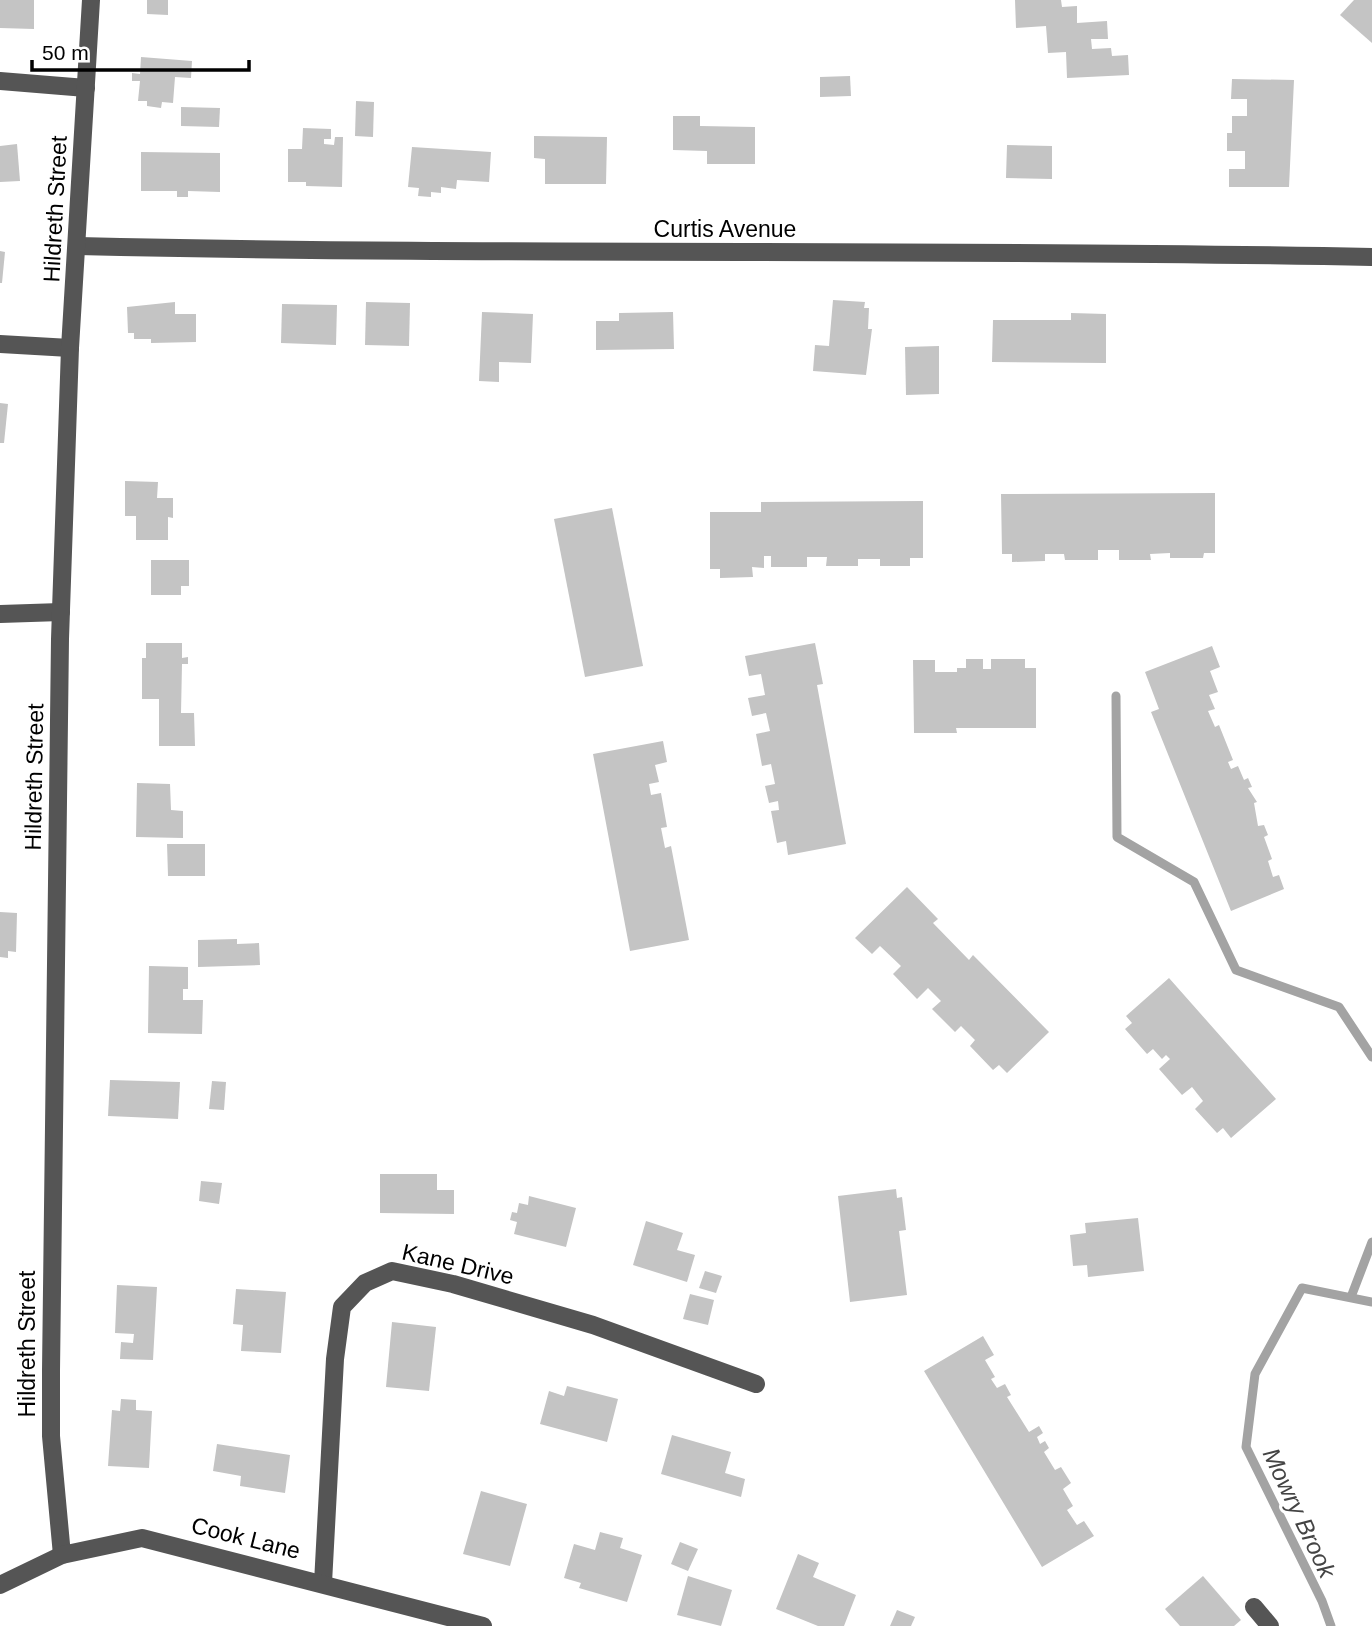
<svg xmlns="http://www.w3.org/2000/svg" width="1372" height="1626" font-family="Arial,sans-serif">
<style>
.lines{fill:none;stroke-linecap:round;stroke-linejoin:round}
.stream{stroke:#a3a3a3;stroke-width:9}
.building{fill:#c4c4c4}
.minor{stroke:#555;stroke-width:18}
.labels{text-anchor:middle;stroke-width:6;stroke-linejoin:round;paint-order:stroke}
.street-label{font-size:23px;fill:#000;stroke:#fff}
.water-label{font-size:24px;font-style:italic;fill:#444;stroke:#fff}
</style>
<rect width="100%" height="100%" fill="#fff"/>
<g class="lines">
<!-- stream -->
<g class="stream">
<polyline points="1116,696 1117,837 1194,882 1236,970 1339,1007 1372,1057"/>
<polyline points="1351,1297 1372,1242"/>
<polyline points="1331,1626 1322,1601 1246,1447 1255,1374 1302,1288 1372,1302"/>
</g>
</g>
<!-- building -->
<g class="building">
<polygon points="0,0 34,0 34,29 0,28"/>
<polygon points="147,0 168,0 168,15 147,14"/>
<polygon points="1015,0 1061,0 1062,7 1077,6 1077,23 1107,21 1108,39 1091,39 1092,49 1111,48 1112,56 1128,55 1129,75 1067,78 1066,52 1048,53 1046,26 1016,28"/>
<polygon points="1354,0 1372,0 1372,43 1340,15"/>
<polygon points="141,57 192,61 191,78 175,77 173,103 162,102 161,108 147,106 147,101 138,101 140,81 132,81 132,73 140,74"/>
<polygon points="850,76 851,96 820,97 820,77"/>
<polygon points="1232,79 1294,80 1289,187 1229,187 1229,169 1245,169 1245,151 1227,151 1227,133 1232,133 1232,116 1247,116 1247,99 1231,99"/>
<polygon points="356,101 374,102 373,137 355,136"/>
<polygon points="181,107 220,108 219,127 181,126"/>
<polygon points="673,116 700,116 700,126 755,127 755,164 707,164 707,151 673,150"/>
<polygon points="303,128 331,129 331,139 324,139 324,144 334,145 335,137 343,137 342,187 306,186 306,182 288,182 288,149 302,149"/>
<polygon points="534,136 607,137 606,184 545,184 545,159 534,158"/>
<polygon points="17,144 20,181 0,182 0,146"/>
<polygon points="1007,145 1052,146 1052,179 1006,178"/>
<polygon points="412,147 491,152 489,182 457,180 456,189 441,187 441,193 431,192 431,197 418,196 419,188 408,187"/>
<polygon points="141,152 220,153 220,192 188,191 188,197 177,197 177,191 141,191"/>
<polygon points="0,251 5,252 2,283 0,283"/>
<polygon points="833,300 865,302 864,308 869,308 868,329 872,329 866,375 813,371 815,345 829,346"/>
<polygon points="175,302 175,314 196,314 196,342 151,343 151,339 134,339 134,333 128,333 127,307"/>
<polygon points="366,302 410,303 409,346 365,345"/>
<polygon points="282,304 337,305 336,345 281,343"/>
<polygon points="482,312 533,314 531,363 499,362 499,382 479,381"/>
<polygon points="673,312 674,349 596,350 596,321 619,321 619,313"/>
<polygon points="1071,313 1106,314 1106,363 992,362 993,320 1071,320"/>
<polygon points="939,346 939,394 906,395 905,347"/>
<polygon points="0,403 8,404 4,443 0,443"/>
<polygon points="125,481 158,482 157,498 173,498 173,518 168,517 168,540 136,540 136,516 125,516"/>
<polygon points="1215,493 1215,553 1204,553 1203,558 1170,558 1170,553 1150,554 1151,560 1119,560 1119,550 1098,550 1098,560 1065,560 1064,554 1045,554 1045,561 1012,562 1012,554 1002,554 1001,494"/>
<polygon points="923,501 923,558 910,558 910,566 880,566 880,559 858,559 858,566 826,566 827,557 807,557 807,567 771,567 771,556 764,556 764,568 752,567 753,577 720,578 720,569 710,569 710,512 761,512 761,502"/>
<polygon points="612,508 643,666 585,677 554,519"/>
<polygon points="151,560 189,560 189,586 181,586 181,595 151,595"/>
<polygon points="146,643 182,643 182,658 188,657 188,664 182,664 181,713 194,713 195,746 159,746 159,699 142,699 142,658 146,658"/>
<polygon points="815,643 823,684 817,685 846,844 788,855 786,841 777,843 771,811 779,810 778,801 769,803 765,786 775,784 771,764 762,766 756,734 770,731 766,713 752,716 748,698 765,695 761,674 749,676 745,656"/>
<polygon points="1212,646 1220,667 1210,671 1218,692 1209,695 1215,709 1208,711 1215,727 1219,725 1233,760 1228,762 1231,769 1238,766 1244,780 1248,778 1252,787 1248,788 1257,802 1254,803 1258,826 1264,825 1268,835 1264,837 1272,859 1268,861 1273,877 1279,875 1284,889 1231,911 1151,712 1159,709 1145,672"/>
<polygon points="966,659 983,659 983,669 991,669 991,659 1025,659 1025,668 1036,668 1036,728 956,728 957,733 914,733 913,660 935,660 935,672 957,672 957,668 966,668"/>
<polygon points="663,741 667,762 655,765 659,782 649,784 651,795 661,793 667,827 661,828 665,848 671,846 689,940 630,951 593,754"/>
<polygon points="137,783 170,784 171,810 183,811 183,838 136,837"/>
<polygon points="167,844 205,844 205,876 168,876"/>
<polygon points="907,887 938,919 933,923 969,960 973,955 1049,1032 1007,1073 999,1065 993,1070 970,1046 975,1040 961,1026 955,1032 932,1009 941,1001 928,988 917,999 893,974 901,966 880,946 872,954 855,938"/>
<polygon points="0,912 17,913 16,952 8,951 8,958 0,957"/>
<polygon points="237,939 237,944 259,943 260,965 198,967 198,940"/>
<polygon points="149,966 188,967 188,989 183,989 183,1000 203,1000 202,1034 148,1033"/>
<polygon points="1169,978 1276,1099 1231,1138 1223,1128 1217,1133 1195,1109 1203,1101 1192,1087 1182,1095 1159,1069 1170,1059 1166,1055 1162,1059 1153,1049 1147,1054 1125,1029 1132,1023 1126,1016"/>
<polygon points="110,1080 180,1082 178,1119 108,1116"/>
<polygon points="212,1081 226,1082 224,1110 209,1109"/>
<polygon points="380,1174 437,1174 437,1190 454,1190 454,1214 380,1213"/>
<polygon points="201,1181 222,1183 219,1204 199,1201"/>
<polygon points="896,1189 897,1198 902,1197 906,1230 899,1231 907,1295 850,1302 838,1196"/>
<polygon points="529,1196 576,1208 566,1247 514,1234 517,1222 510,1220 512,1212 517,1213 519,1203 528,1205"/>
<polygon points="1138,1218 1144,1271 1088,1277 1087,1265 1073,1266 1070,1235 1086,1233 1085,1223"/>
<polygon points="646,1221 683,1233 677,1250 695,1255 687,1282 633,1265"/>
<polygon points="705,1271 722,1276 716,1293 699,1288"/>
<polygon points="117,1285 157,1287 153,1360 120,1359 121,1342 133,1343 134,1334 115,1333"/>
<polygon points="236,1289 286,1292 281,1353 241,1351 243,1325 233,1324"/>
<polygon points="690,1294 714,1300 708,1325 683,1319"/>
<polygon points="392,1322 436,1327 429,1391 386,1387"/>
<polygon points="983,1336 994,1355 985,1360 995,1377 991,1379 997,1388 1005,1384 1011,1395 1007,1397 1029,1432 1039,1426 1043,1433 1037,1437 1040,1444 1045,1441 1049,1448 1044,1452 1055,1470 1061,1467 1071,1483 1063,1489 1073,1506 1067,1510 1077,1525 1084,1521 1094,1536 1042,1567 924,1371"/>
<polygon points="567,1386 618,1399 607,1442 540,1424 549,1391 564,1396"/>
<polygon points="121,1399 136,1400 136,1410 152,1411 149,1468 108,1466 112,1410 120,1411"/>
<polygon points="672,1435 731,1452 725,1473 745,1479 741,1497 661,1474"/>
<polygon points="217,1444 290,1455 285,1493 240,1486 241,1476 213,1471"/>
<polygon points="481,1491 527,1504 510,1566 463,1554"/>
<polygon points="600,1532 623,1538 620,1548 642,1555 627,1602 579,1588 581,1583 564,1578 574,1544 595,1550"/>
<polygon points="680,1542 698,1549 688,1571 671,1564"/>
<polygon points="798,1554 819,1563 813,1577 856,1595 844,1626 818,1626 776,1609"/>
<polygon points="688,1576 732,1590 721,1626 677,1615"/>
<polygon points="1203,1576 1241,1620 1234,1626 1180,1626 1165,1609"/>
<polygon points="897,1610 915,1617 911,1626 890,1626"/>
</g>
<g class="lines">
<!-- minor -->
<g class="minor">
<polyline points="0,81 86,88"/>
<path d="M78 246C509 256 941 248 1372 257"/>
<polyline points="0,344 70,348"/>
<polyline points="0,614 61,612"/>
<polyline points="62,1555 51,1436 51,1371 60,639 70,348 91,0"/>
<polyline points="323,1583 335,1359 342,1307 365,1283 392,1271 453,1284 593,1325 756,1384"/>
<polyline points="0,1585 62,1555 142,1538 483,1626"/>
<polyline points="1254,1607 1270,1626"/>
</g>
</g>
<g class="labels">
<!-- street labels -->
<g class="street-label">
<text transform="translate(55 209) rotate(-87)" y="8">Hildreth Street</text>
<text x="725" y="237">Curtis Avenue</text>
<text transform="translate(34 777) rotate(-89)" y="8">Hildreth Street</text>
<text transform="translate(458 1264) rotate(13)" y="8">Kane Drive</text>
<text transform="translate(27 1344) rotate(-90)" y="8">Hildreth Street</text>
<text transform="translate(246 1538) rotate(14)" y="8">Cook Lane</text>
</g>
<!-- water labels -->
<g class="water-label">
<text transform="translate(1299 1513) rotate(65)" y="8">Mowry Brook</text>
</g>
</g>
<!-- scale -->
<path d="M32 60v10h217v-10" fill="none" stroke="#000000" stroke-width="3.5"/>
<text x="42" y="60" font-size="21" fill="#000000" stroke="#ffffff" stroke-width="5" paint-order="stroke">50 m</text>
</svg>
